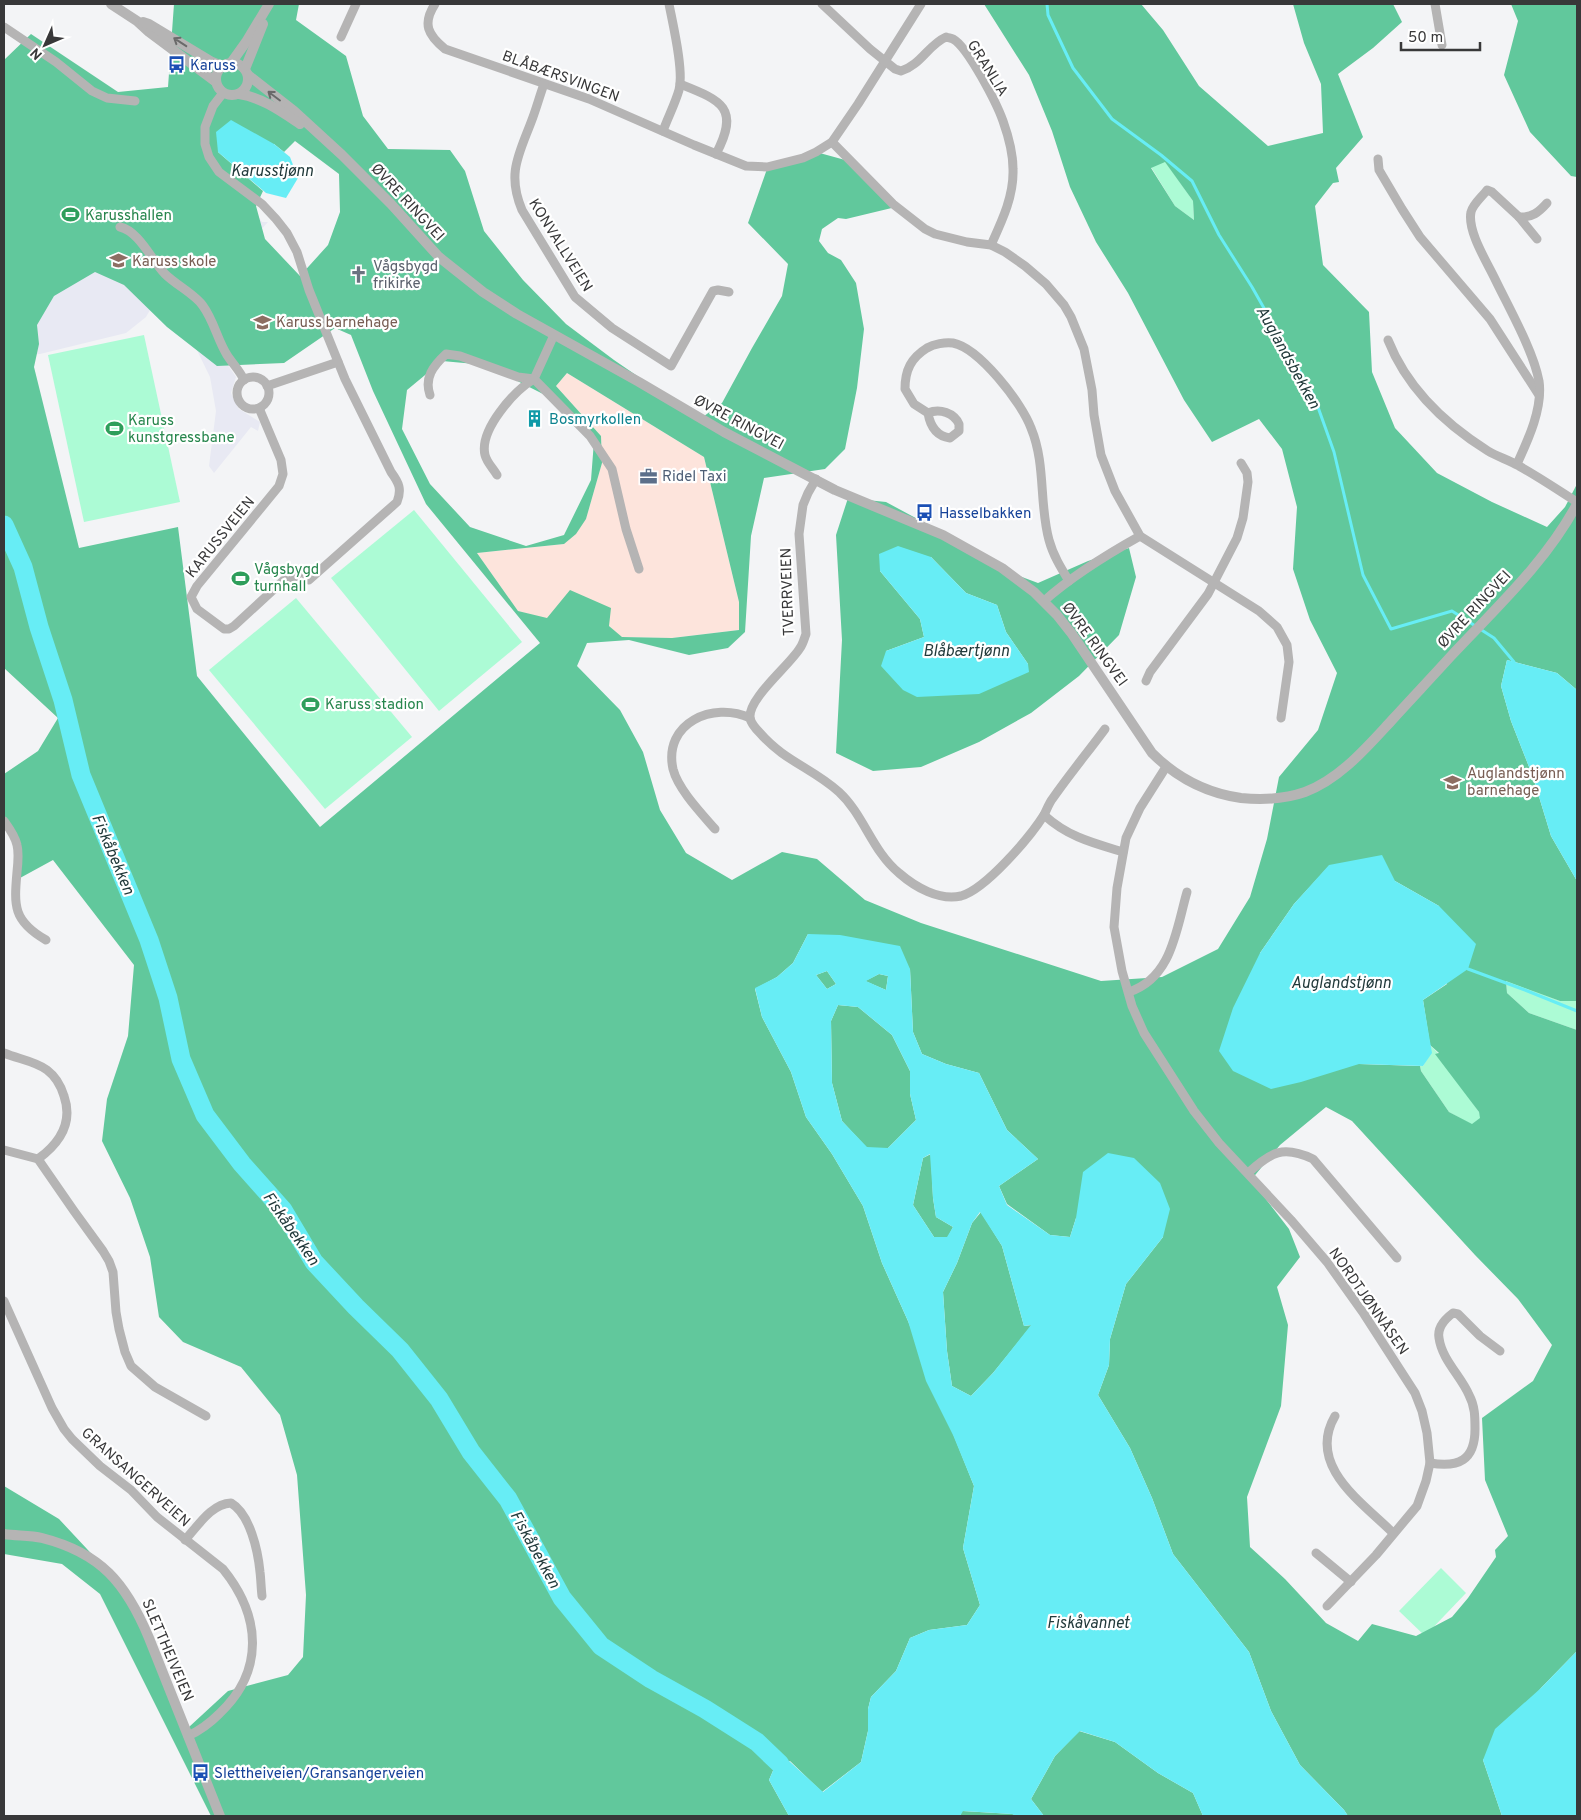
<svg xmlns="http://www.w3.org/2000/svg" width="1581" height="1820" font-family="Overpass,sans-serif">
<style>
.industrial{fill:#fde4dc}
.built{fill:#e8e9f3}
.green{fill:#acfbd5}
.forest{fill:#61c89c;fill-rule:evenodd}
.water{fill:#67edf5;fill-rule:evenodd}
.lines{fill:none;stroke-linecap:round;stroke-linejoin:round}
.stream{stroke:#67edf5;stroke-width:3}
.river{stroke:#67edf5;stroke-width:19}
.minor{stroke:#b5b4b4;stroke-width:9}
.tertiary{stroke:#b5b4b4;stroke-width:10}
.oneway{stroke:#6a6a6a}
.labels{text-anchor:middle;stroke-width:4.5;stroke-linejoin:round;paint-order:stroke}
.transit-label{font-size:15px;fill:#164399;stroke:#fff;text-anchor:start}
.street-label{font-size:15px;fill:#383839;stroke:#fff}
.leisure-label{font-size:15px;fill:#27864d;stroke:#fff;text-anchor:start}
.education-label{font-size:15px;fill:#785e54;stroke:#fff;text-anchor:start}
.worship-label{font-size:15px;fill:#5b616d;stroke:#fff;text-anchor:start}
.culture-label{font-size:15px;fill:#0d838f;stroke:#fff;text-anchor:start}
.service-label{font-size:15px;fill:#4e5e75;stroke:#fff;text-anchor:start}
.water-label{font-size:16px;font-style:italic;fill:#223a3b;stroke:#fff}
</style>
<rect width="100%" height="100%" fill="#f3f4f6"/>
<!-- industrial -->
<polygon class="industrial" points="567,373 704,457 739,602 739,630 672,638 621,637 609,626 547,619 518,611 477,553 564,544 586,519 602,463 601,436 556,386"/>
<!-- built -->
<polygon class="built" points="4,201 258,216 262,222 268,222 198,298 221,355 236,377 231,393 236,404 239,409 260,422 258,431 251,427 214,473 209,466 216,411 210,377 191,338 150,310 146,317 126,333 40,354 28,355"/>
<!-- green -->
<g class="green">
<polygon points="1165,161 1193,201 1194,220 1175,206 1151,167"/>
<polygon points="144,335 180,502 84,522 48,355"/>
<polygon points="414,510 522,642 439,711 331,578"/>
<polygon points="296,598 412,737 325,809 209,670"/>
<polygon points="1506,980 1560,1001 1577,1001 1577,1030 1529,1013 1507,993"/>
<polygon points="1430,1045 1439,1054 1479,1112 1481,1118 1472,1125 1449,1112 1421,1071 1420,1066 1423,1066 1431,1053"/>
<polygon points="1441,1568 1466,1593 1425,1636 1399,1611"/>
</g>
<!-- forest -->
<g class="forest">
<path d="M174 4H299L296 20 346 56 363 116 388 149 450 150 465 171 484 231 523 280 566 324 614 360 700 419 722 403 752 348 782 296 788 264 748 223 767 169 816 152 856 163 900 206 846 219 838 218 822 229 819 241 828 253 841 260 856 283 864 329 857 388 845 449 825 469 764 478 751 536 745 632 728 648 689 655 629 640 587 643 577 666 620 710 643 752 660 810 686 853 732 880 782 852 817 859 865 900 921 923 1101 981 1162 977 1218 949 1250 897 1267 839 1279 777 1318 730 1337 673 1310 620 1293 569 1297 507 1282 449 1259 419 1212 442 1184 400 1128 293 1096 242 1070 187 1052 131 1029 75 984 4H1141L1163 30 1199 86 1268 146 1323 133 1321 84 1304 43 1293 4H1393L1402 22 1373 48 1338 74 1363 137 1336 168 1339 182 1333 183 1315 206 1323 265 1369 312 1372 372 1395 428 1437 473 1492 502 1547 527 1565 507 1577 484V690L1557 673 1507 660 1501 686 1511 721 1533 777 1551 836 1577 881V1001H1560L1506 981 1507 993 1529 1013 1577 1030V1651L1541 1688 1483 1760 1502 1816H1348L1344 1810 1300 1765 1271 1711 1249 1652 1173 1554 1152 1498 1130 1448 1098 1395 1109 1365 1110 1339 1126 1284 1163 1237 1076 1218 1070 1237 1050 1235 1007 1204 999 1186 1038 1159 1007 1130 979 1073 946 1064 922 1054 913 1032 910 969 808 934 793 963 777 977 755 989 762 1017 791 1072 806 1117 832 1154 863 1206 882 1263 908 1321 974 1486 963 1548 980 1605 967 1625 929 1630 910 1638 896 1671 871 1697 868 1709V1731L861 1762 822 1792 790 1761 775 1766 769 1780 789 1816H211L100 1594 62 1564 4 1554V1486L59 1519 101 1564 135 1615 189 1727 228 1691 288 1675 303 1657 306 1595 297 1475 280 1415 241 1367 183 1342 159 1317 150 1257 130 1198 102 1141 107 1099 128 1036 134 965 53 860 20 878 15 849 4 815V774L38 751 58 718 4 668V60L31 34 118 92 168 87ZM295 141 339 174 340 212 328 245 300 276 265 239 256 206 263 191 218 152 274 144 284 152ZM1165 162 1193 201 1194 220 1175 206 1151 168ZM95 272 124 285 167 327 217 366 284 363 335 328 351 335 373 391 426 504 540 643 320 827 197 676 178 527 79 548 34 367 39 344 37 325 54 296ZM442 361 486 365 545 395 594 441 591 480 564 535 526 546 470 527 430 484 402 429 407 390ZM567 373 704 457 739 602V630L672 638 622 637 609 626 611 608 570 590 547 618 518 611 477 553 564 544 576 534 586 519 602 463 601 436 556 386ZM1329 866 1395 881 1439 906 1447 984 1423 1000 1430 1045 1439 1053 1435 1054 1479 1112 1480 1118 1472 1124 1449 1112 1421 1071 1420 1066 1359 1064 1260 953 1294 904ZM1326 1107 1352 1121 1475 1255 1518 1299 1552 1345 1533 1381 1482 1418 1485 1480 1508 1536 1495 1550 1496 1557 1468 1598 1452 1617 1416 1636 1372 1624 1358 1641 1326 1623 1285 1579 1250 1547 1247 1497 1281 1406 1288 1325 1277 1287 1300 1257 1289 1229 1251 1180 1280 1145Z"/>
<polygon points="1511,4 1577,4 1577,177 1571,176 1530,132 1504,75 1518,21"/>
<path d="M848 498 886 502 938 530 988 564 1038 583 1088 561 1129 548 1136 577 1119 635 1079 676 1031 713 979 742 921 767 873 771 836 753 842 640 836 535ZM931 557 966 593 997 605 1006 632 1028 664 886 651 924 637 920 619 880 571Z"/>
<polygon points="827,971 836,984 827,989 816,975"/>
<polygon points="879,974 888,976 886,990 865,981"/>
<polygon points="838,1005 858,1007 892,1035 910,1071 910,1094 916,1120 888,1148 867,1148 842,1121 832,1083 831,1021"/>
<polygon points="931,1154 933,1198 936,1217 953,1227 948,1237 934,1237 913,1205 923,1158"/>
<polygon points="981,1212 1002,1246 1024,1326 1032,1325 993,1373 971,1396 952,1386 947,1351 943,1292 957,1263 972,1223"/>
<polygon points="1079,1731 1115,1742 1158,1773 1193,1793 1203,1816 1044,1816 1031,1799 1055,1756"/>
<polygon points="962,1811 1013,1814 1016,1816 960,1816"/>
</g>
<!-- water -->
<g class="water">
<polygon points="231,120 274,144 290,157 298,178 286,198 266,193 218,152 216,132"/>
<polygon points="898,546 931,557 966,593 997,605 1006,632 1028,664 1029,672 979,694 917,697 903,690 881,666 886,651 924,637 920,619 880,571 879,554"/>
<polygon points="1507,660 1557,673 1577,690 1577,881 1551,836 1533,777 1511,721 1501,686"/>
<polygon points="1382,855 1395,881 1439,906 1476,944 1468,969 1423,1000 1432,1053 1423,1066 1359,1064 1301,1082 1271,1089 1233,1071 1219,1051 1233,1008 1260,953 1294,904 1329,865"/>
<path d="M808 934 840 935 900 946 910 969 913 1032 922 1054 946 1064 979 1073 1007 1130 1038 1159 999 1186 1007 1205 1050 1235 1070 1237 1076 1218 1083 1172 1108 1153 1134 1158 1160 1183 1170 1209 1163 1237 1126 1284 1110 1339 1109 1365 1098 1395 1130 1448 1152 1498 1173 1554 1249 1652 1271 1711 1300 1765 1344 1810 1348 1816H1203L1193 1793 1158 1773 1115 1742 1080 1731 1055 1756 1031 1799 1044 1816H1016L1012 1814 963 1811 960 1816H789L769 1780 775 1766 789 1761 823 1792 861 1762 868 1731V1709L871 1697 896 1671 910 1638 929 1630 967 1625 980 1605 963 1548 974 1486 953 1435 926 1381 908 1321 882 1263 863 1206 832 1154 806 1117 791 1072 762 1017 755 988 777 977 793 963ZM827 971 836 984 827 989 816 975ZM879 974 888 976 886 990 866 981ZM838 1005 858 1007 892 1035 910 1071V1094L916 1120 888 1148 867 1147 842 1121 832 1083 831 1021ZM930 1154 933 1198 936 1217 953 1227 947 1237H934L913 1205 923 1158ZM980 1212 1002 1246 1024 1326 1031 1325 993 1373 971 1396 952 1386 947 1351 943 1292 957 1263 972 1223Z"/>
<polygon points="1577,1651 1577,1816 1502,1816 1483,1760 1495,1729 1541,1688"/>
</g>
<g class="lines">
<!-- stream -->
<g class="stream">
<polyline points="1047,4 1048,15 1073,68 1112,119 1161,155 1192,181 1219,235 1252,287 1314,396 1334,452 1363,575 1391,629 1452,611 1494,638 1514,662"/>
<polyline points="1468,969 1525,990 1577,1011"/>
</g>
<!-- river -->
<polyline class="river" points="4,525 23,567 39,627 63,700 81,775 149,940 168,998 181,1059 205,1115 242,1164 283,1210 314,1262 356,1307 400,1350 439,1399 471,1452 508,1499 562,1598 601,1646 651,1679 705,1709 757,1742 780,1764"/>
<!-- minor -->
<g class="minor">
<path d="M435 4C422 24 428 35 445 49L589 99 694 145 746 166 767 167 803 158 816 152 832 142 858 104 921 4"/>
<path d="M822 4 870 49 895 69 901 71C921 65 928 45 946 37 949 38 951 38 953 39 968 47 997 104 1003 121 1008 135 1013 153 1013 169 1014 196 1002 221 991 245"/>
<polyline points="1435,4 1442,45"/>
<polyline points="4,27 56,62 92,91 107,98 135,101"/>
<polyline points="341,37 356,4"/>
<path d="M544 84C540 95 537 106 533 117 520 153 506 172 522 210L575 297 612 328 671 366 713 291 718 290 729 292"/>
<path d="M680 84C720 100 741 107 716 154"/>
<path d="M223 93 213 106 205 127V144L209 157 219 172 262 204 276 219 287 233 297 252 309 290 345 379 391 472C399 483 402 489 397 502L309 580 298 576 284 580 234 626 229 629H224L197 609 191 597 197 586 279 486 283 474 281 460 259 408"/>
<path d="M663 131C668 117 675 104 679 90 684 71 673 25 669 4"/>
<polyline points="832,142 893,204 925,229 935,234 967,242 991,245 1005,252 1025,266 1046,284 1064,305 1071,317 1084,349 1092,390 1094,415 1101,455 1115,491 1140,536 1259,611 1277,627 1287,645 1289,662 1281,718"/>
<polyline points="1378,159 1379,170 1402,209 1420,237 1490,319 1539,395"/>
<path d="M1519 217C1532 218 1539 212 1547 203"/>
<path d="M120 227C139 231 152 261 165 274 176 285 196 295 203 306 214 321 217 339 227 355 232 363 240 371 244 380"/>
<polyline points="554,335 534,379 590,436 612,469 626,529 639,569"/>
<path d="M1388 340C1407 388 1445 424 1488 451 1498 457 1509 460 1519 466 1539 477 1558 490 1577 502"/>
<circle cx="253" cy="393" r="16"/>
<polyline points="267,386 338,362"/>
<path d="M430 395C424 378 433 366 446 354L460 356 518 377 534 379"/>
<path d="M928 413C940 408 954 413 959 424V431L950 438C936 436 930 425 928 413L914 404 905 389C905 370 911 358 927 348 934 344 945 342 953 343 979 348 1022 403 1031 428 1046 464 1039 504 1049 540 1053 555 1061 568 1069 581"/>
<path d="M1517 464C1528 440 1543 408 1539 381 1533 350 1509 308 1495 279 1487 262 1467 231 1471 212 1473 204 1482 197 1487 190L1492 192 1519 217 1537 239"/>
<path d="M497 475C493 468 487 463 485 455 479 430 514 391 534 379"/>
<path d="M816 479 808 493 803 505 799 534 806 634C804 639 803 644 800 648 790 665 748 698 750 718 751 723 756 729 760 733 784 761 814 769 839 792 864 815 872 851 899 873 915 887 939 901 961 896 986 889 1030 837 1044 815 1047 809 1049 803 1053 798 1069 775 1088 752 1105 729"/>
<path d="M1044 601C1073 575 1106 555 1140 536"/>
<polyline points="1146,681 1150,672 1208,594 1237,538 1243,518 1248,482 1247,473 1241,463"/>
<polyline points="1166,767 1140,808 1126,838 1117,888 1114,927 1122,971 1132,1006 1144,1033 1194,1111 1219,1143 1291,1220 1327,1262 1364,1314 1415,1393 1422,1411 1427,1433 1430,1463 1426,1481 1417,1506 1376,1555 1327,1606"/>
<path d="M1044 815C1068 837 1093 843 1123 852"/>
<path d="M4 821C9 828 15 836 17 845 19 853 18 863 17 872 14 906 13 921 46 940"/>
<path d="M715 829C701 813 678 789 673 769 663 723 713 701 750 718"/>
<path d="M1129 992C1172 978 1176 930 1187 892"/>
<path d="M4 1053C18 1059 35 1061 47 1070 55 1076 61 1086 64 1096 73 1122 60 1143 38 1159"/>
<polyline points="4,1150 38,1159 74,1211 103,1251 109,1261 113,1272 116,1312 119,1329 125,1352 131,1366 155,1387 206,1416"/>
<path d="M1248 1173C1271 1152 1283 1145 1313 1159L1397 1258"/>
<path d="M4 1301 52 1408 64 1429 72 1439 100 1466 131 1490 157 1517 223 1569C261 1616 265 1671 219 1714 210 1723 201 1730 188 1736"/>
<path d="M1335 1416C1306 1466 1363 1503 1393 1533"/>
<path d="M1430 1463C1459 1468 1475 1460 1475 1429 1475 1417 1475 1406 1469 1395 1461 1376 1442 1360 1439 1338 1437 1327 1445 1319 1453 1313L1458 1314 1480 1336 1500 1351"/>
<path d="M185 1540C198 1526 211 1504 231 1503 250 1514 258 1551 260 1572 261 1580 261 1588 262 1596"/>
<polyline points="1316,1553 1351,1582"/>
</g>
<!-- tertiary -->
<g class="tertiary">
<polyline points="111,4 137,21 149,32 216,82"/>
<polyline points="143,22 149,24 212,62 222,66"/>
<circle cx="232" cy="79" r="16"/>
<polyline points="231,63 246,42 269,4"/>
<polyline points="245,69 263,24"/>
<path d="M248 75 294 111 342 155 391 204 439 257 483 292 517 314 639 382 724 432 835 490 943 535 1002 568 1034 592 1057 615 1072 634 1152 753C1177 778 1205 793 1241 798 1262 800 1285 799 1305 792 1340 779 1367 747 1392 720 1412 698 1432 677 1451 656 1496 608 1546 562 1577 504"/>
<path d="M239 94C261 97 282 112 300 124"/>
<path d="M4 1534C16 1536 30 1535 42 1538 101 1553 126 1583 149 1638L220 1816"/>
</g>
</g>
<!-- one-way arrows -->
<defs><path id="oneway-shaft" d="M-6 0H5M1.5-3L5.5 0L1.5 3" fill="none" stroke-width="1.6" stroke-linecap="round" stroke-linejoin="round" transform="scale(1.25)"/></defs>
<g class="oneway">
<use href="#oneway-shaft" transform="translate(180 42) rotate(-147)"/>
<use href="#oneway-shaft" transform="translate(274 96) rotate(-143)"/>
</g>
<!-- icons -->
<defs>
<symbol id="bus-bare" viewBox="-9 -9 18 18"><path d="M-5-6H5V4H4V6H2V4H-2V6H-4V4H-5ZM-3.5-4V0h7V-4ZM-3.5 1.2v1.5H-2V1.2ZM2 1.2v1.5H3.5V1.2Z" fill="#1a4fb4" stroke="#fff" stroke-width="2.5" paint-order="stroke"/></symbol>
<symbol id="stadium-bare" viewBox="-9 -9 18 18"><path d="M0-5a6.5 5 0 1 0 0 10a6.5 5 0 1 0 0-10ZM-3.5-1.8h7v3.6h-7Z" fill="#2e9e5b" stroke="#fff" stroke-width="2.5" paint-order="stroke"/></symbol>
<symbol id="school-bare" viewBox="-9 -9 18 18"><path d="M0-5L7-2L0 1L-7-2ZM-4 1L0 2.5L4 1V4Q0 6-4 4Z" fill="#8d6e63" stroke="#fff" stroke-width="2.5" paint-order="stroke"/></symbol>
<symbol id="church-bare" viewBox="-9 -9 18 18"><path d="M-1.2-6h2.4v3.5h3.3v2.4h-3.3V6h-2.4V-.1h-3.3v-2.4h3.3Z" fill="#6b7280" stroke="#fff" stroke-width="2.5" paint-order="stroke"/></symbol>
<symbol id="building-bare" viewBox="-9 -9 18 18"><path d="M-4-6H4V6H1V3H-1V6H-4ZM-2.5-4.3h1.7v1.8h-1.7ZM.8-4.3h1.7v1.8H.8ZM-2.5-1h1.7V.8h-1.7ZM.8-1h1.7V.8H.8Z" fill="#0f9aa8" stroke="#fff" stroke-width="2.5" paint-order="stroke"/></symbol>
<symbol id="office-bare" viewBox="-9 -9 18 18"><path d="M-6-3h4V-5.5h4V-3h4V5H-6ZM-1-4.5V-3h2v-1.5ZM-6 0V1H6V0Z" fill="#5c6f8a" stroke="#fff" stroke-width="2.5" paint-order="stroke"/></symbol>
</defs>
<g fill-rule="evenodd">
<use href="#bus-bare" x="164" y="52" width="25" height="25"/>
<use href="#stadium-bare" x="58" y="202" width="25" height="25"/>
<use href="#school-bare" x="106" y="248" width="25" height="25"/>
<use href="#church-bare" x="346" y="262" width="25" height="25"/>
<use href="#school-bare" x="250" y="310" width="25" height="25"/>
<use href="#building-bare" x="522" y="406" width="25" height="25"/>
<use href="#stadium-bare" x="102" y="416" width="25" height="25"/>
<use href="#office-bare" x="636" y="464" width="25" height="25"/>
<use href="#bus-bare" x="912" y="500" width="25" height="25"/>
<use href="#stadium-bare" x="228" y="566" width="25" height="25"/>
<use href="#stadium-bare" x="298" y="692" width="25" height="25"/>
<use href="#school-bare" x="1440" y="770" width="25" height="25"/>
<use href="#bus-bare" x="188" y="1760" width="25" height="25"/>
</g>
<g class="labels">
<!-- transit labels -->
<g class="transit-label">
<text x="190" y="70">Karuss</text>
<text x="939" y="518">Hasselbakken</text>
<text x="214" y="1778">Slettheiveien/Gransangerveien</text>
</g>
<!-- street labels -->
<g class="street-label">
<text transform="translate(988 68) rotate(58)" y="5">GRANLIA</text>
<text transform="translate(561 76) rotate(20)" y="5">BLÅBÆRSVINGEN</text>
<text transform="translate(408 202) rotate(47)" y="5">ØVRE RINGVEI</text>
<text transform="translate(561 245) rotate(58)" y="5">KONVALLVEIEN</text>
<text transform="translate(739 422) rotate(28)" y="5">ØVRE RINGVEI</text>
<text transform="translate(220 537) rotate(-51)" y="5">KARUSSVEIEN</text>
<text transform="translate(787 592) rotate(-92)" y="5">TVERRVEIEN</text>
<text transform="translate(1474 609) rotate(-47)" y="5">ØVRE RINGVEI</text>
<text transform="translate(1095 644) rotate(54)" y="5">ØVRE RINGVEI</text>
<text transform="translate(1369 1301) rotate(55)" y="5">NORDTJØNNÅSEN</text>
<text transform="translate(136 1477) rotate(42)" y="5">GRANSANGERVEIEN</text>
<text transform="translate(168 1650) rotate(67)" y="5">SLETTHEIVEIEN</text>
</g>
<!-- leisure labels -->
<g class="leisure-label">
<text x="85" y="220">Karusshallen</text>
<text x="128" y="425">Karuss<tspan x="128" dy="17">kunstgressbane</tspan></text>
<text x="254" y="574">Vågsbygd<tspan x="254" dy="17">turnhall</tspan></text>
<text x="325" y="709">Karuss stadion</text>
</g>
<!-- education labels -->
<g class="education-label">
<text x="132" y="266">Karuss skole</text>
<text x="276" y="327">Karuss barnehage</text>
<text x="1467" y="778">Auglandstjønn<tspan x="1467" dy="17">barnehage</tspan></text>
</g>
<!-- worship labels -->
<g class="worship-label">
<text x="373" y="271">Vågsbygd<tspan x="373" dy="17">frikirke</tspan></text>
</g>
<!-- culture labels -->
<g class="culture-label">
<text x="549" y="424">Bosmyrkollen</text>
</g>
<!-- service labels -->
<g class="service-label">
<text x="662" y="481">Ridel Taxi</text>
</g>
<!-- water labels -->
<g class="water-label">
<text x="272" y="176">Karusstjønn</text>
<text transform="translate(1289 357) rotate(61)" y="6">Auglandsbekken</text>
<text x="966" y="656">Blåbærtjønn</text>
<text transform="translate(114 854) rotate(67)" y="6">Fiskåbekken</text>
<text x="1341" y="988">Auglandstjønn</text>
<text transform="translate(292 1228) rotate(55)" y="6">Fiskåbekken</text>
<text transform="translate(536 1549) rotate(61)" y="6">Fiskåbekken</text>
<text x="1088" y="1628">Fiskåvannet</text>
</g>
</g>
<!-- border -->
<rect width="1581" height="1820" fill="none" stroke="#383839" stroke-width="10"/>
<!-- north arrow -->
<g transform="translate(45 45) rotate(225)" stroke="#ffffff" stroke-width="4" paint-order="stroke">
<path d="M0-4L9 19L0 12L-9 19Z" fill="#383839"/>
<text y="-8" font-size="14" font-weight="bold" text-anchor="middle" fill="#383839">N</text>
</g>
<!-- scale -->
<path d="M1401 42v8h79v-8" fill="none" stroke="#383839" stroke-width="2.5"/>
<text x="1408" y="42" font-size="15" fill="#383839" stroke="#ffffff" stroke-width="4" paint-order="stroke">50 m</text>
</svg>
